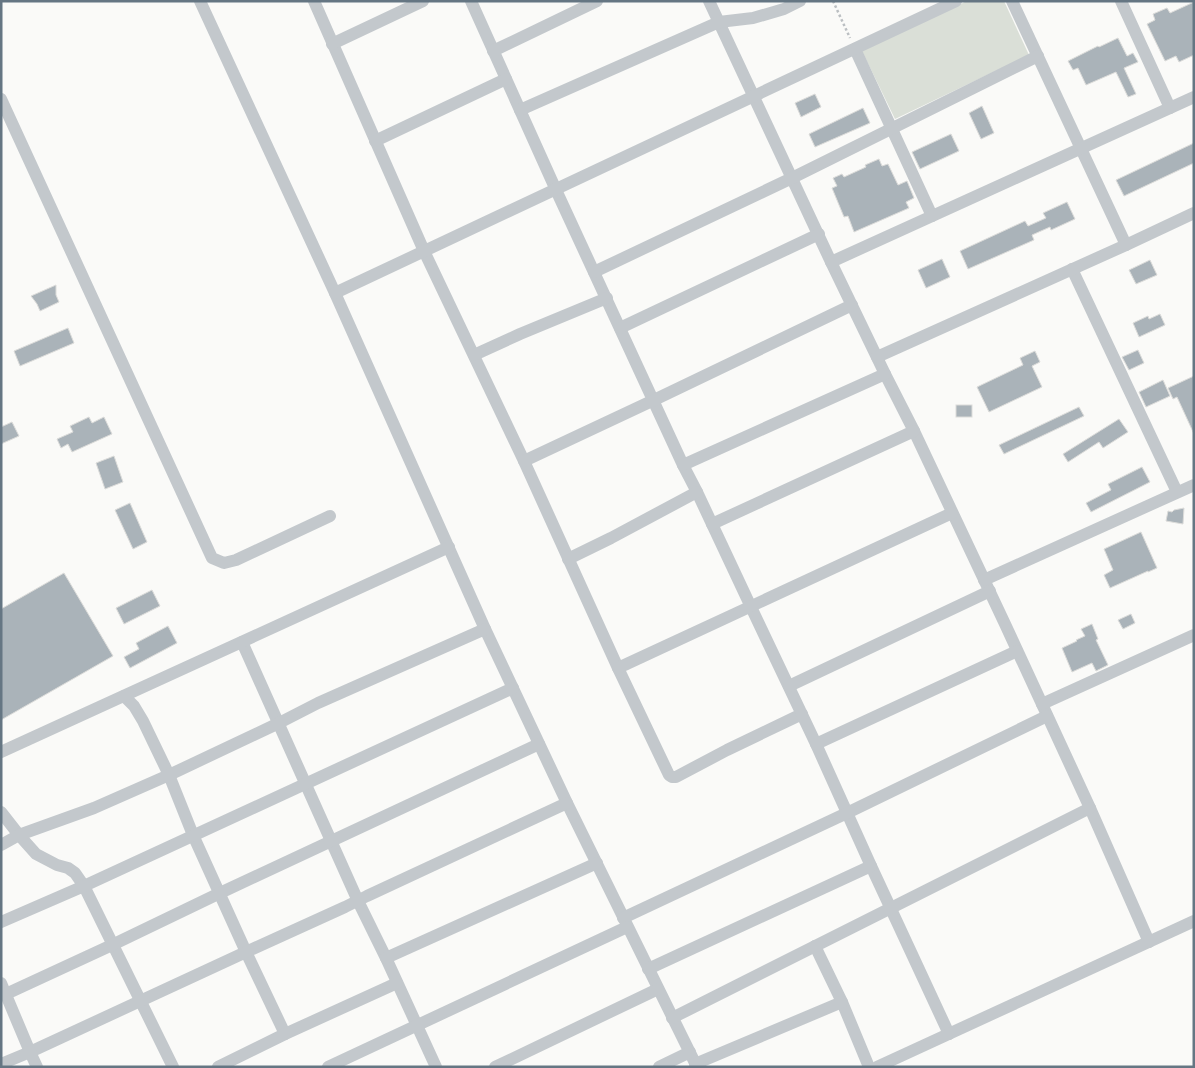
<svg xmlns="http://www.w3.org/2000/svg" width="1195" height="1068" font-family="Mulish,sans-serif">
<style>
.green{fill:#dadfd7}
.building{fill:#aab3b9;stroke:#dcdcda}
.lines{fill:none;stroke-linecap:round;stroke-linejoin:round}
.path{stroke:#bbbfc2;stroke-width:2.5;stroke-dasharray:2.5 2.5;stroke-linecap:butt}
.minor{stroke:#c3c8cc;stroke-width:12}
</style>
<rect width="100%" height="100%" fill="#fafaf8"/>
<!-- green -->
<polygon class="green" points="967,1 1004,1 1029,55 895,119 862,51"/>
<!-- building -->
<g class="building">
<polygon points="1194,2 1194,55 1179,62 1176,56 1165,61 1147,24 1155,20 1153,14 1167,8 1170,13"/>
<polygon points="1118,38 1127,56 1133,53 1138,62 1124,68 1136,94 1128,97 1116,72 1086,85 1078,68 1073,70 1068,61 1098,46 1099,47"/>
<polygon points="815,94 821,107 801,117 795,103"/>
<polygon points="982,106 994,133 981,139 969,113"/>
<polygon points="863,108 870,123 815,147 809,134"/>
<polygon points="951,134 959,151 920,169 912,152"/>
<polygon points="1194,143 1194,163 1124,196 1116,180"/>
<polygon points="879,159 882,166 888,164 898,185 907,181 914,198 906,202 909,208 854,232 848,216 844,217 832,188 837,186 833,178 842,174 844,177 866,167 865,165"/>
<polygon points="1067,202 1075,219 1051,230 1050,227 1032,235 1034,240 968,269 960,251 1025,221 1028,226 1046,218 1043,213"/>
<polygon points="942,259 950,277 926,288 918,270"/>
<polygon points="1150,260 1157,275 1136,284 1129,270"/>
<polygon points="56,285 56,295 59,302 40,311 37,304 31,296"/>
<polygon points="1160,314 1165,325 1139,337 1133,323 1148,316 1149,319"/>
<polygon points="68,328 74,343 20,366 14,351"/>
<polygon points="1138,350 1144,363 1129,370 1122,357"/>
<polygon points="1035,351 1040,362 1032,366 1042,387 989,412 977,387 1023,365 1020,358"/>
<polygon points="1194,376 1194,434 1177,397 1173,399 1168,388"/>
<polygon points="1163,380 1170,396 1146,407 1139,392"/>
<rect x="956" y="405" width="16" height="12"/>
<polygon points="1079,407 1084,416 1004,454 999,445"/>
<polygon points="89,417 92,423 104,417 112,434 72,452 68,444 61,448 57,439 73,432 70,426"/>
<polygon points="1119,419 1128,432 1103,448 1099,442 1068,462 1063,454"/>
<polygon points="12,422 19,436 1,444 1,427"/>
<polygon points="114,456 123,482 105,489 96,463"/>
<polygon points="1142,467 1150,482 1091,512 1086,503 1111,490 1108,484"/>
<polygon points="130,503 147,542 133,549 115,510"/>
<polygon points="1184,508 1183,524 1166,521 1168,511 1172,512 1174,510"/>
<polygon points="1141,532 1157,568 1148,572 1148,571 1110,588 1104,575 1113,570 1104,549"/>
<polygon points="64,573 113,656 1,720 1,609"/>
<polygon points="152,590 160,606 124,624 116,608"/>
<polygon points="1131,614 1135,623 1123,629 1118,620"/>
<polygon points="1092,624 1098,639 1096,640 1108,665 1096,671 1092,663 1072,672 1062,648 1077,641 1076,640 1085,636 1081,629"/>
<polygon points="168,626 177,643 130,668 124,657 139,649 136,643"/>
</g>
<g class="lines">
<!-- path -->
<polyline class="path" points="833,1 850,38"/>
<!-- minor -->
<g class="minor">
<polyline points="200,1 335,293 485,629 567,803 697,1067"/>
<polyline points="314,1 424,251 524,461 618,668 669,775 672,777 676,777 727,750 802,714"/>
<polyline points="471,1 556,190 683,465 697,492 751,607 816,744 871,866 949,1034"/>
<polyline points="709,1 831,262 885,374 914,431 1005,624 1090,808 1149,942"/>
<polyline points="1012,1 1126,245"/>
<polyline points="1121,1 1170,108"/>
<polyline points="332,44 423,1"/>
<polyline points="855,49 932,216"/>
<polyline points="493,51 597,1"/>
<polyline points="1,99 212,558 224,563 236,560 330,516"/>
<polyline points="520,110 719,22 753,18 784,9 800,1"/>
<polyline points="375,141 506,79"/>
<polyline points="831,262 1194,97"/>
<polyline points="1072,269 1177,492"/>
<polyline points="594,272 792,178 1038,56"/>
<polyline points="335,293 956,1"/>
<polyline points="620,328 819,234"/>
<polyline points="474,355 520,334 607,298"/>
<polyline points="877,357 1126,245 1194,213"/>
<polyline points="524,461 654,400 852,305"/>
<polyline points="683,465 885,374"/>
<polyline points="712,524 914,431"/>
<polyline points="568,559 611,538 697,492"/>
<polyline points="984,580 1194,485"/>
<polyline points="242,642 358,901 386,958 436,1067"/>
<polyline points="618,668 952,513"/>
<polyline points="789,686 990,591"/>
<polyline points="124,696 134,706 143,721 169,775 193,835 246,952 285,1034"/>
<polyline points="1042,704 1194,635"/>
<polyline points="816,744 1017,651"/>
<polyline points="1,752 449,547"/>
<polyline points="1,812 19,835 36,854 57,865 68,868 75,873 84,886 173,1067"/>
<polyline points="1,845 19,835 94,808 169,775 279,723 318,703 485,629"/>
<polyline points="623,918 847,813 1047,716"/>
<polyline points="1,922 84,886 513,688"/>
<polyline points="815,946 842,1002 869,1067"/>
<polyline points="386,958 597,863"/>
<polyline points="648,969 871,866"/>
<polyline points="1,983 30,1052 246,952 345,907 367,896 567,803"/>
<polyline points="6,994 112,945 220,893 539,744"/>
<polyline points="672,1018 1090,808"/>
<polyline points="1,1064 30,1052 37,1067"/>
<polyline points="695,1064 842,1002"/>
<polyline points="218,1067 285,1034 397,983"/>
<polyline points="328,1067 627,927"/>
<polyline points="495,1067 658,989"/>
<polyline points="659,1067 690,1052"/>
<polyline points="877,1067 1194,921"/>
</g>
</g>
<!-- border -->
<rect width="1195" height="1068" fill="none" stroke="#657683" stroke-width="5"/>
</svg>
